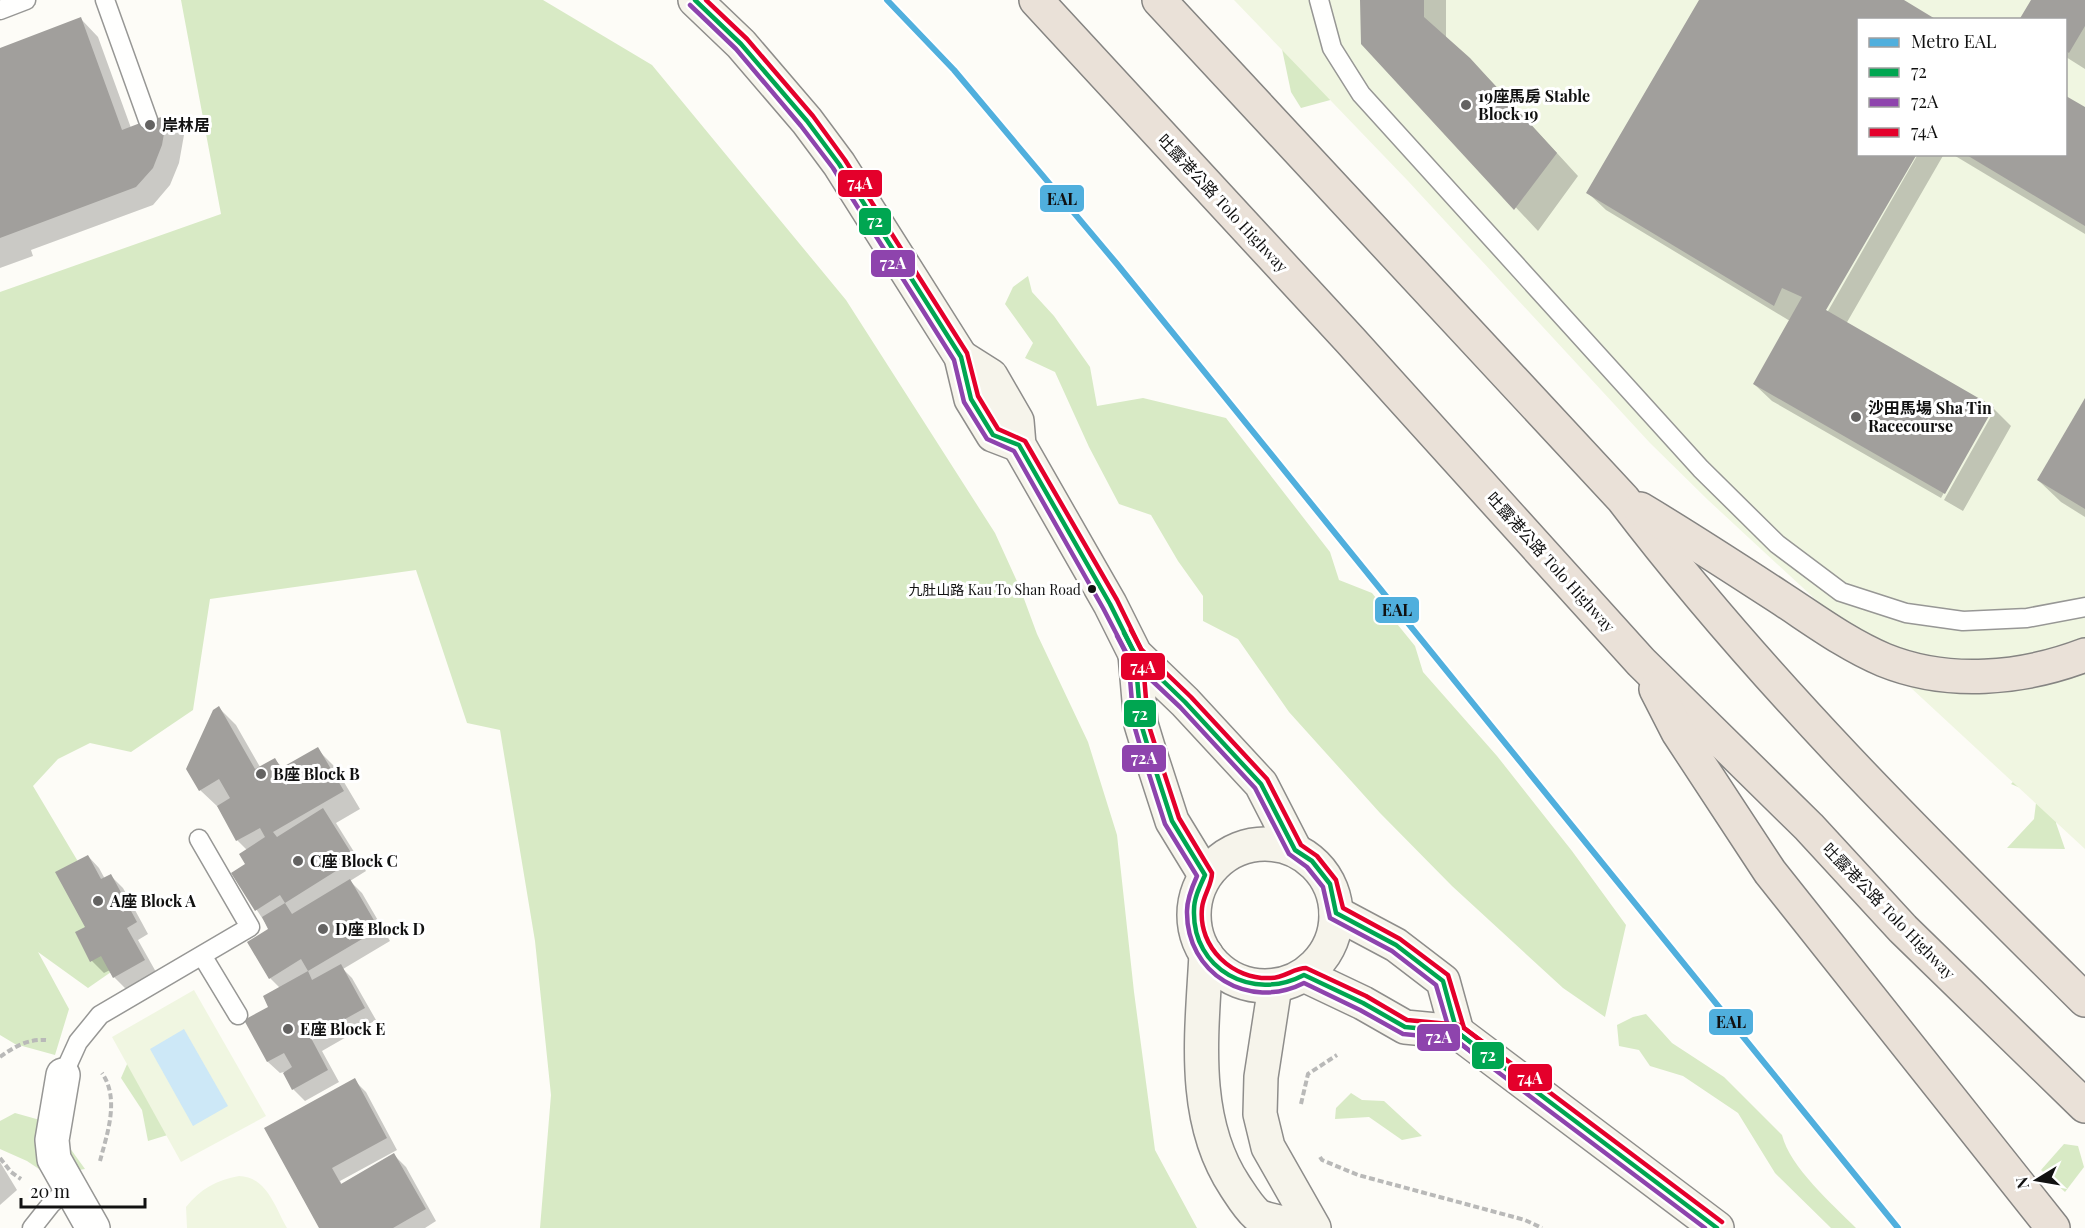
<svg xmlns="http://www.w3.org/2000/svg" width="2085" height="1228" font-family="'Playfair Display','Noto Sans TC',serif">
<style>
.forest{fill:#d8eac5}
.pitch{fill:#f0f6e1;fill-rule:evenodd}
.water{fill:#cde8f7}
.shadow{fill:#0003}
.building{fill:#a19f9c}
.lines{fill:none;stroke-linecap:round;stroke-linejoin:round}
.lane-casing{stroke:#979795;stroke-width:21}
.street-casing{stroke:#979795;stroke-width:36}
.secondary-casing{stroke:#8e8d8b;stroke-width:36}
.highway-casing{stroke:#858482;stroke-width:36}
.path{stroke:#b9b9b8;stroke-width:4;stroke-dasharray:6 3;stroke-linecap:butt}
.lane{stroke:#fffffe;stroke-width:18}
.street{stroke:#fffffe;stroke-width:33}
.secondary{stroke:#f6f4eb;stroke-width:33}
.highway{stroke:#eae1d8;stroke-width:33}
.bus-1-casing{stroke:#fff;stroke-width:9}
.bus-2-casing{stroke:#fff;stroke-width:9}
.bus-3-casing{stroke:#fff;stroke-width:9}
.bus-1{stroke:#00a651;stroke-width:4.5}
.bus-2{stroke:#8e44ad;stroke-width:4.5}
.bus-3{stroke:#e4002b;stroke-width:4.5}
.metro-1-casing{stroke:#fff;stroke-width:10}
.metro-1{stroke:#50afdd;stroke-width:6}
.poi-dot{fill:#646362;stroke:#fff;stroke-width:2}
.bus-dot{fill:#111;stroke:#fff;stroke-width:2}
.labels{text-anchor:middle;stroke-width:6;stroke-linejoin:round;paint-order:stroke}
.bus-label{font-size:14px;fill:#111;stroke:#fff;text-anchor:end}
.poi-label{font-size:16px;font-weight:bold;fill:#111;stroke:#fff;text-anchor:start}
.street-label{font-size:16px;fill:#111;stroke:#fff}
.line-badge{stroke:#fff;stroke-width:2}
.badge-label{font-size:16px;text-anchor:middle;font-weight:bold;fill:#fff}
.pale-badge-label{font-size:16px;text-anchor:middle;font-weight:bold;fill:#111}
</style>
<rect width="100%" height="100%" fill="#fdfcf7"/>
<!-- forest -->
<g class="forest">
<polygon points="181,0 543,0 652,65 846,300 995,533 1020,588 1037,634 1088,742 1117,835 1134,992 1155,1150 1197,1228 540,1228 551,1095 535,941 500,730 467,723 416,570 210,599 193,710 131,752 90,743 58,759 33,786 89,880 111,972 88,988 38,952 69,1009 55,1055 15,1044 0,1035 0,292 221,214"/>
<polygon points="1282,49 1334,99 1301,108 1291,92"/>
<polygon points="1028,276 1032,292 1054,316 1090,367 1097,406 1143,398 1226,418 1330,552 1339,580 1372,593 1415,646 1423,672 1497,756 1572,851 1626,925 1605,1017 1563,988 1452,886 1380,813 1289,712 1238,639 1203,621 1203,596 1178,561 1151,515 1119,504 1089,447 1055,372 1025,358 1033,343 1005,304 1013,287"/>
<polygon points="2041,752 2056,789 2056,823 2065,849 2007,848 2034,819 2037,795 2011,784"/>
<path d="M1646 1014 1672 1043 1724 1077 1782 1135C1790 1167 1832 1204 1856 1228H1831L1775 1173 1738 1113 1683 1076 1650 1066 1639 1050 1619 1046 1617 1025 1633 1017Z"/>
<polygon points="135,1046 184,1130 148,1141 142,1110 121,1078"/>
<polygon points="1351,1093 1362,1100 1384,1101 1422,1136 1402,1140 1369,1117 1335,1119 1336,1108"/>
<polygon points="15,1113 40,1120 59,1133 85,1169 48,1175 27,1161 0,1149 0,1121"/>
<polygon points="2064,1144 2078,1146 2084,1167 2065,1192 2041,1170"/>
</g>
<!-- pitch -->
<g class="pitch">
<path d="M1234 0H2085V849L1708 500 1650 443 1408 181ZM1858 20H2066V154H1858Z"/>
<polygon points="194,990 266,1116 181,1162 112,1037"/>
<path d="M239 1176C267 1177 275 1207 287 1228H187L186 1207C200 1189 217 1180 239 1176Z"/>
</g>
<!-- water -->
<polygon class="water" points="184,1029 228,1106 193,1126 150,1049"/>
<!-- shadow -->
<g class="shadow">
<polygon points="1361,0 1446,0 1446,38 1492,82 1578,176 1538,231 1362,43"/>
<polygon points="1701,0 1901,0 1858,20 1858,154 1821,316 1824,318 1918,154 1944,154 1846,324 1993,408 2011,426 1963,511 1944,500 1994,411 1990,411 1941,498 1772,401 1754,384 1790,321 1606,210 1588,193"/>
<polygon points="2033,0 2085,0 2085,69 2066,57 2066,20"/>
<polygon points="81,19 98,37 131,128 166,118 184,135 179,163 170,185 153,205 31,250 33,256 0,268 0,49"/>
<polygon points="2066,97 2085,109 2085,234 1952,154 2066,154"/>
<polygon points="2085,401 2085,517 2061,502 2038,480"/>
<polygon points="219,708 236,725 260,767 274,759 283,768 317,749 335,767 360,809 336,823 366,871 350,881 362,893 390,941 343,969 352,978 376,1020 322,1051 339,1082 305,1101 293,1089 284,1072 280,1073 268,1062 246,1021 270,1007 280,988 270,978 270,930 233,874 248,864 247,850 237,840 218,807 200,790"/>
<polygon points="88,856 99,868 105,879 111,876 123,888 148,934 138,940 156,972 126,989 114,977 110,970 104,973 92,961 87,928"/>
<polygon points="354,1080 366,1092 397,1150 340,1181 342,1185 394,1155 406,1167 436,1221 425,1228 320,1228 297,1187"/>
<polygon points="0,1162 17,1190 0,1205"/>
</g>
<!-- building -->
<g class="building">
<polygon points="1360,0 1424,0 1424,17 1470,58 1557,153 1514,210 1361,44"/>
<polygon points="1699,0 1904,0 1937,20 1858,20 1858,154 1917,154 1826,310 1994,407 1945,494 1753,384 1802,297 1782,288 1774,306 1586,193"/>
<polygon points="2031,0 2085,0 2085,26 2069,53 2066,51 2066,20 2019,20"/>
<polygon points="81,17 122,130 148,120 167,116 162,145 153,168 136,187 0,238 0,48"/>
<polygon points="2066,96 2085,107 2085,226 1965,154 2066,154"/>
<polygon points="2085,398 2085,509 2037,480"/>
<polygon points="219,706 255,769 275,758 281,768 318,747 344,791 273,832 277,837 323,808 355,859 285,903 280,895 255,911 231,873 245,864 239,854 265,837 260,828 236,841 217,806 230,798 219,779 199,791 186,769 213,710"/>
<polygon points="88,855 101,879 111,874 137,922 127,928 145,960 113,978 101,956 90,962 75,932 85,927 55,872"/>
<polygon points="350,879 379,929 308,971 301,959 269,979 247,942 268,929 262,917 285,903 292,914"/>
<polygon points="341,964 365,1008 311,1038 328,1070 292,1090 283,1073 292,1067 284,1053 267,1062 244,1020 268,1007 263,996 308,971 312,980"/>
<polygon points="355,1078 387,1138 332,1168 341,1184 394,1153 426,1209 393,1228 319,1228 264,1128"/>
</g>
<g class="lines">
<defs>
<g id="lane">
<polyline points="105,0 148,120"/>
<polyline points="1319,0 1332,48 1361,94 1701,469 1777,544 1841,592 1906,613 1963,621 2027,618 2085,607"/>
<polyline points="0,10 26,0"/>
<polyline points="203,957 238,1015"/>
<polyline points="63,1075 78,1042 100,1015 250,927 199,839"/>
<polyline points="32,1228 51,1204 70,1187"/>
</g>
<polyline id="street" points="63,1075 52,1140 54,1159 93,1228"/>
<g id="secondary">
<polyline points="695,0 741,44 807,121 839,164 961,357 971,399 993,435 1019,445"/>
<polyline points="961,357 991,376 1017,421 1019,445 1110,604 1135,654 1185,702 1261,784 1295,850"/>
<polyline points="1135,654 1141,724 1148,747 1172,821 1205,875"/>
<circle cx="1265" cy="915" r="71"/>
<polyline points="1336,913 1396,945 1443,981 1457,1032"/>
<path d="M1206 954C1202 1032 1190 1118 1235 1186 1241 1195 1248 1207 1257 1215 1264 1220 1295 1225 1305 1228"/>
<polyline points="1304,975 1363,1003 1405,1027 1457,1032 1717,1228"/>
<polyline points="1275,986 1261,1077 1260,1114 1268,1147 1314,1228"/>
</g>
<g id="highway">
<polyline points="1036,0 1350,340 1641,662 1809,827 1903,929 2085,1106"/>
<path d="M1159 0 1623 499C1760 679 1924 841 2085 1000"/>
<path d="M1640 509C1687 537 1733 567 1779 597 1813 619 1846 644 1884 660 1948 686 2022 679 2085 655"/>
<polyline points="1656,689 1678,732 1770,872 2053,1228"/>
</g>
</defs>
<!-- lane casing -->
<use href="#lane" class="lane-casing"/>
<!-- street casing -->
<use href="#street" class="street-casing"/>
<!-- secondary casing -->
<use href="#secondary" class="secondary-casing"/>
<!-- highway casing -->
<use href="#highway" class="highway-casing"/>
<!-- path -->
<g class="path">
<path d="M0 1057C15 1046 28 1039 46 1040"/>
<polyline points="1301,1104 1308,1074 1337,1055"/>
<polyline points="1320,1157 1322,1160 1358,1175 1525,1220 1542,1228"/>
<polyline points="0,1158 11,1172 21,1179"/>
<path d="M100 1161C107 1134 120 1099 102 1073"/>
</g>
<!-- lane -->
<use href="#lane" class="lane"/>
<!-- street -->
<use href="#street" class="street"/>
<!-- secondary -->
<use href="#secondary" class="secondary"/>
<!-- highway -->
<use href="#highway" class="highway"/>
<defs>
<g id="bus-1">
<path d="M695 0 741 44 807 121 839 164 961 357 971 399 993 435 1019 445 1110 604 1135 654 1141 724 1148 747 1172 821 1205 875C1200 886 1194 898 1194 910 1192 970 1253 1002 1304 975L1363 1003 1405 1027 1457 1032 1717 1228"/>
<polyline points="1124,633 1135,654 1185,702 1261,784 1295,850 1312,861 1330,884 1336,913 1396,945 1443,981 1457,1032 1494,1060"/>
</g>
<g id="bus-2">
<path d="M690 5 736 49 801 126 833 168 954 360 964 402 987 439 1014 451 1103 608 1128 656 1134 725 1141 749 1165 824 1197 876C1192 887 1187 899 1187 911 1186 974 1249 1011 1304 983L1360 1010 1403 1034 1454 1039 1705 1228"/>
<polyline points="1117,636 1129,659 1180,707 1255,788 1289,854 1307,867 1323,887 1330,918 1392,951 1436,985 1451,1036 1489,1066"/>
</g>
<g id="bus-3">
<path d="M706 0 747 39 813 116 845 160 967 353 978 396 998 429 1025 441 1117 600 1142 651 1148 723 1155 745 1179 818 1212 873C1212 885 1203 896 1202 908 1198 948 1233 980 1271 978 1284 978 1294 968 1306 968L1366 996 1407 1020 1460 1025 1722 1222"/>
<polyline points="1131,630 1141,649 1191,697 1267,779 1301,845 1317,856 1336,880 1343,908 1400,939 1448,975 1464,1028 1499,1054"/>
</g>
</defs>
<!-- bus-1 casing -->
<use href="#bus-1" class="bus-1-casing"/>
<!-- bus-2 casing -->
<use href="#bus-2" class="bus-2-casing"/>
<!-- bus-3 casing -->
<use href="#bus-3" class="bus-3-casing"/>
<!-- bus-1 -->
<use href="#bus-1" class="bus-1"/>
<!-- bus-2 -->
<use href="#bus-2" class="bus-2"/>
<!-- bus-3 -->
<use href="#bus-3" class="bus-3"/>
<defs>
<polyline id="metro-1" points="887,0 954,70 1117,264 1898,1228"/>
</defs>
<!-- metro-1 casing -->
<use href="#metro-1" class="metro-1-casing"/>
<!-- metro-1 -->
<use href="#metro-1" class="metro-1"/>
</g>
<!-- markers -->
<g class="poi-dot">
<circle cx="1466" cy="105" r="6"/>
<circle cx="150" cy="125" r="6"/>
<circle cx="1856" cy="417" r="6"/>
<circle cx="261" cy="774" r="6"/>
<circle cx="298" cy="861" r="6"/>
<circle cx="98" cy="901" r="6"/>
<circle cx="323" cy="929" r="6"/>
<circle cx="288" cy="1029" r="6"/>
</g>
<circle class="bus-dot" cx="1092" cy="589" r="5"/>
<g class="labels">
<!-- bus labels -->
<g class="bus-label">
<text x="1081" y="595">九肚山路 Kau To Shan Road</text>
</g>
<!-- poi labels -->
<g class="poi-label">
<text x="1478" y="102">19座馬房 Stable<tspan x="1478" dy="18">Block 19</tspan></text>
<text x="162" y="131">岸林居</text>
<text x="1868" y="414">沙田馬場 Sha Tin<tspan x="1868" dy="18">Racecourse</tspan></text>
<text x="273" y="780">B座 Block B</text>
<text x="310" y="867">C座 Block C</text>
<text x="110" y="907">A座 Block A</text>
<text x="335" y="935">D座 Block D</text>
<text x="300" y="1035">E座 Block E</text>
</g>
<!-- street labels -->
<g class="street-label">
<text transform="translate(1223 203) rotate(47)" y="6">吐露港公路 Tolo Highway</text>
<text transform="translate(1551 562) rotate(48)" y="6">吐露港公路 Tolo Highway</text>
<text transform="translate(1889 911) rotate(46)" y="6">吐露港公路 Tolo Highway</text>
</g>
</g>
<g class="line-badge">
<rect x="837" y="169" width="46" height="29" rx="6" fill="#e4002b"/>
<rect x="1039" y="184" width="46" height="29" rx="6" fill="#50afdd"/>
<rect x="858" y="207" width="34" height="29" rx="6" fill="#00a651"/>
<rect x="870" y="249" width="46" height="29" rx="6" fill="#8e44ad"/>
<rect x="1374" y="596" width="46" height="28" rx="6" fill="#50afdd"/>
<rect x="1120" y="652" width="46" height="29" rx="6" fill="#e4002b"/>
<rect x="1123" y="699" width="34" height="29" rx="6" fill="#00a651"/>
<rect x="1121" y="744" width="46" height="29" rx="6" fill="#8e44ad"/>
<rect x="1708" y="1008" width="46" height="28" rx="6" fill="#50afdd"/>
<rect x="1416" y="1023" width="45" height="29" rx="6" fill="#8e44ad"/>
<rect x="1471" y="1041" width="34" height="29" rx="6" fill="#00a651"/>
<rect x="1507" y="1063" width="46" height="29" rx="6" fill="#e4002b"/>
</g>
<g class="badge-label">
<text x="860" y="189">74A</text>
<text x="875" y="227">72</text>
<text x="893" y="269">72A</text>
<text x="1143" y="673">74A</text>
<text x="1140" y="720">72</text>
<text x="1144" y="764">72A</text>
<text x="1439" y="1043">72A</text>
<text x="1488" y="1061">72</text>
<text x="1530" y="1084">74A</text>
</g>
<g class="pale-badge-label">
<text x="1062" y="205">EAL</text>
<text x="1397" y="616">EAL</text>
<text x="1731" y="1028">EAL</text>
</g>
<!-- legend -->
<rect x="1857" y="18" width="210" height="138" fill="#ffffff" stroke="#a0a0a0" stroke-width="1.5"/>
<rect x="1869" y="38" width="30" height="9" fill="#50afdd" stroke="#a0a0a0" stroke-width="1.5"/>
<text x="1911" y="48" font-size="18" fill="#111111">Metro EAL</text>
<rect x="1869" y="68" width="30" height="9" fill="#00a651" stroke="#a0a0a0" stroke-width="1.5"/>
<text x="1911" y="78" font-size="18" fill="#111111">72</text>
<rect x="1869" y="98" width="30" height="9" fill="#8e44ad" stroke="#a0a0a0" stroke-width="1.5"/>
<text x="1911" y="108" font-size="18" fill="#111111">72A</text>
<rect x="1869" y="128" width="30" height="9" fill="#e4002b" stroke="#a0a0a0" stroke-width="1.5"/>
<text x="1911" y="138" font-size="18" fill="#111111">74A</text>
<!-- north arrow -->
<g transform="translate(2037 1180) rotate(259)" stroke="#ffffff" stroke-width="4.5" paint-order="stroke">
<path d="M0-4.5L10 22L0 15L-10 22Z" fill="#111111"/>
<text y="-9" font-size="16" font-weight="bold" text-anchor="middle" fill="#111111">N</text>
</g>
<!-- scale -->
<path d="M21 1198v9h124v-9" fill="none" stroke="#111111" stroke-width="3"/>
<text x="30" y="1198" font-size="18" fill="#111111" stroke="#ffffff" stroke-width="4.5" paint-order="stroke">20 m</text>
</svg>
